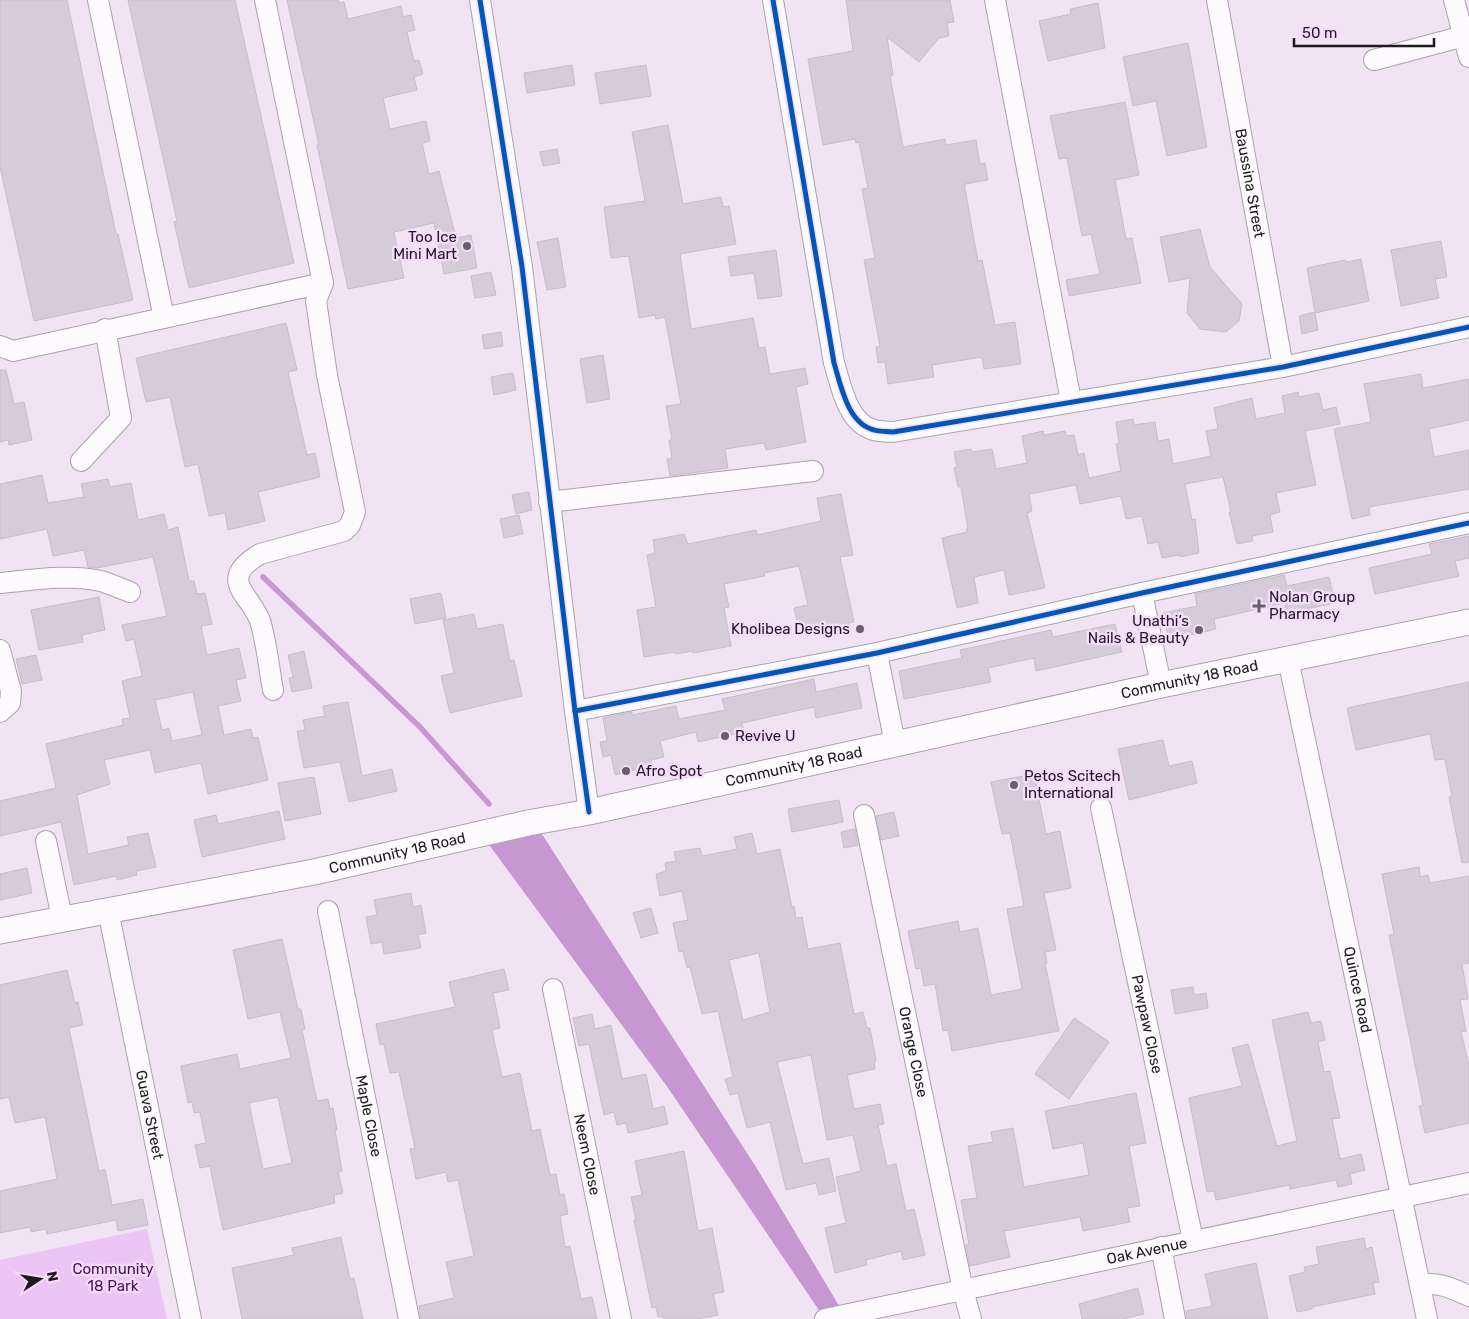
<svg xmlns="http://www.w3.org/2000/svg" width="1469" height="1319" font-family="Rubik,sans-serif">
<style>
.green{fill:#ebc5f4}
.water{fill:#c697d1}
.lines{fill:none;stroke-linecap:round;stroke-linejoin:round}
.stream{stroke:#c697d1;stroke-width:5.5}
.building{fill:#d6ccd9;stroke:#c7bcca;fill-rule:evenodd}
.minor-casing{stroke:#aba1ae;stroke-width:22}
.major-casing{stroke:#aba1ae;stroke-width:27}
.minor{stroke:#fdfbfd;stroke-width:20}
.major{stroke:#fdfbfd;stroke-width:25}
.cycleway-casing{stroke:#f5dcfb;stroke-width:8}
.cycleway{stroke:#0057b8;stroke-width:5}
.poi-dot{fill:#695f6c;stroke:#f5dcfb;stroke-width:2}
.labels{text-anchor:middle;stroke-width:5;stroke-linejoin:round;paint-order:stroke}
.street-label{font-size:15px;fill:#201823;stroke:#f5dcfb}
.poi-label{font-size:15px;fill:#201823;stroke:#f5dcfb;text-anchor:start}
.park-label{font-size:15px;fill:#490f56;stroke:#f5dcfb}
</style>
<rect width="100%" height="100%" fill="#f1e3f4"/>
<!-- green -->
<polygon class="green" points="147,1229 167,1319 0,1319 0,1260"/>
<!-- water -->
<polygon class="water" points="540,831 756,1167 847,1319 825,1319 666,1085 487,842"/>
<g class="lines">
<!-- stream -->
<polyline class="stream" points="263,577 420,727 489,804"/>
</g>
<!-- building -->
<g class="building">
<polygon points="0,0 67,0 116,234 118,234 133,300 34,321 0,167"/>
<polygon points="128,0 235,0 294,263 189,288 174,222 177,221"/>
<polygon points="287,0 338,0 339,3 344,2 348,19 401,6 403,17 411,15 415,30 407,32 414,61 419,60 423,74 414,77 417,90 383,98 390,129 426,121 430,141 422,143 429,174 439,171 456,238 471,235 477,268 444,274 434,223 394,232 404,278 348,289 317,145 319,145"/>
<polygon points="846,0 950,0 954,22 947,23 949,36 939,38 919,62 887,37 893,75 890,76 903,147 945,139 946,145 976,140 980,164 985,163 988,180 965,184 965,189 978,261 982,260 995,325 1015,322 1021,364 984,369 982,357 932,365 934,377 888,384 885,362 878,363 876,347 880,346 864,260 875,258 862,189 868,188 859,142 856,143 855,139 823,145 808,59 853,51"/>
<polygon points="1098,3 1105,48 1048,61 1039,21 1071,14 1070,9"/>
<polygon points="1188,43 1207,147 1167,156 1156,101 1133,106 1123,57"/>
<polygon points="572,65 575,85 527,93 524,73"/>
<polygon points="646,65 651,96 600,104 595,73"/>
<polygon points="1125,102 1139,175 1115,180 1126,239 1132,238 1141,283 1069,296 1066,280 1100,274 1091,234 1082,236 1067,158 1059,159 1050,116"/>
<polygon points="668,125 683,204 721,197 723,207 729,206 736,244 680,254 691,329 753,318 759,348 765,347 770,374 805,368 808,384 796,387 806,442 766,450 764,443 725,449 728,468 670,476 667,459 672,458 669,440 672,440 666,406 681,404 665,317 656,319 655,315 639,318 629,256 611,258 604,207 645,201 632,132"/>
<polygon points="557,149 560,163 543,166 540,152"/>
<polygon points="1200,229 1210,267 1242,304 1239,321 1226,332 1200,329 1187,313 1190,278 1169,282 1160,237"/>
<polygon points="558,238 566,287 547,290 537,242"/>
<polygon points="1441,241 1447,277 1435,279 1439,298 1401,306 1391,250"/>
<polygon points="776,250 782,296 758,299 754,273 731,276 728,257"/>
<polygon points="1361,259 1369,301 1315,313 1318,330 1302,334 1299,316 1315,312 1307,268 1345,260 1346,262"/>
<polygon points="491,272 496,295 475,298 471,276"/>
<polygon points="286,323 297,370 288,372 307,455 315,453 320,477 258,492 265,521 228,530 225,513 209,516 198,464 185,467 170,397 146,402 136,358"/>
<polygon points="501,332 503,346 484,349 482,335"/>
<polygon points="603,355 610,399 587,403 580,359"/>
<polygon points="0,370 6,370 14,404 24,402 32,440 9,445 8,440 0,442"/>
<polygon points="513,373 516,390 494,395 491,377"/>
<polygon points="1421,374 1423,388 1469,379 1469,420 1429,429 1434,457 1469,450 1469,489 1369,507 1370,515 1352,519 1334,429 1371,422 1364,384"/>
<polygon points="1298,392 1299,397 1319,393 1323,410 1336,407 1340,424 1305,431 1316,485 1276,493 1280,512 1270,515 1273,532 1252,536 1253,541 1237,544 1229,512 1231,512 1223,477 1185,484 1192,520 1195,519 1199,553 1180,557 1180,555 1162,558 1158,542 1148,544 1142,516 1126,519 1121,496 1080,504 1076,485 1029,494 1032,511 1027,513 1045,588 1009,595 1004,570 974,577 978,603 957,608 942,538 967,532 966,529 968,529 961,487 958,487 954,468 957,467 954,452 971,449 972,452 992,449 996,469 1027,463 1022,436 1043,431 1044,435 1065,431 1066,436 1074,435 1078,455 1084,453 1089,478 1121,471 1116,444 1119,443 1116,422 1133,419 1134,425 1155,422 1158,441 1169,439 1173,464 1211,456 1206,431 1218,429 1214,408 1252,398 1256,419 1285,413 1282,396"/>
<path d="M42 475 48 503 84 497 81 484 108 479 110 487 131 483 138 520 164 514 168 530 178 527 189 581H194L197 594 205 593 212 624 201 626 207 655 239 648 246 678 236 680 241 701 218 706 224 735 251 729 253 738 258 737 268 780 208 794 201 763 155 773 150 750 104 760 110 784 77 795 88 854 129 845 127 837 148 833 156 867 136 871 137 875 117 880 116 876 74 885 61 822 0 836V801L56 788 46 744 123 725 122 719 130 718 122 681 142 676 134 639 126 641 122 625 167 616 153 557 97 568 88 567 84 550 53 556 47 529 0 539V484ZM193 692 202 735 172 741 169 728 162 730 155 700Z"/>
<polygon points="529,492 532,510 516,514 512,495"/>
<polygon points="841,494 853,555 840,557 854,622 800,634 794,608 808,605 799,566 764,573 765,576 724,584 729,607 724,608 731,646 693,653 693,651 676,654 675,652 644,657 637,610 656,607 647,555 655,553 653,540 684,534 688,544 756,530 757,535 821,521 817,498"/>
<polygon points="519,515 523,534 504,538 500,519"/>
<polygon points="1469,536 1469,558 1455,561 1459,576 1375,594 1369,568 1432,554 1429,544"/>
<polygon points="1284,575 1287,586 1329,577 1335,603 1287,613 1285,603 1214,619 1216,629 1169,640 1163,613 1197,606 1195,594"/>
<polygon points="441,593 446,618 415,624 410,599"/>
<polygon points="99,597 105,630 82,635 83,642 39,650 31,610"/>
<polygon points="474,614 477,629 503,624 510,661 514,660 522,696 450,713 441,676 454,673 443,620"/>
<polygon points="1115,624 1122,652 1036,671 1034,658 988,668 991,682 904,699 899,671 962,658 960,650 988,644 1051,630 1053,637"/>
<polygon points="304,651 312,688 292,692 289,678 293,677 288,655"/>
<polygon points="36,655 42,680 22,684 16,659"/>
<polygon points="814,679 816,692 857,683 862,708 816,718 814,707 742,723 744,732 698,742 696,732 660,741 664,757 651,760 654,770 639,774 638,769 615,775 611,755 603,757 600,742 607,741 603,718 632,712 632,715 676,706 679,719 725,710 722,699"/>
<polygon points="1469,682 1469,862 1462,863 1449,797 1452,797 1445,759 1435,760 1430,734 1356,750 1347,708"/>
<polygon points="348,702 362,776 392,769 397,791 349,802 340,762 304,768 297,731 305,730 303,720 325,716 323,706"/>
<polygon points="1163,740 1169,766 1192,761 1197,783 1129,800 1118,749"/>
<polygon points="1034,774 1046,834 1060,831 1071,888 1044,893 1056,950 1045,952 1047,963 1045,963 1059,1031 952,1051 948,1030 943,1031 935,984 924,986 921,968 916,969 908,931 958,921 960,932 978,928 991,995 1022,989 1007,909 1024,906 1010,833 1002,834 991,782"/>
<polygon points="314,777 321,814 285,821 278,783"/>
<polygon points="839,800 843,822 792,832 788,809"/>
<polygon points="279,811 285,839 202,857 194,820 216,815 218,824"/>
<polygon points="894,812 899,836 881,840 876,816"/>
<polygon points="855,829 858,845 844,848 841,832"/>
<path d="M752 833 757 854 780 849 792 907 794 906 796 918 802 917 808 949 840 943 854 1014 863 1012 867 1028H870L876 1061 874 1062 875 1069 847 1075 854 1109 880 1104 884 1124 878 1125 887 1166 896 1164 906 1211 914 1209 925 1255 903 1260 901 1251 866 1260 867 1265 835 1273 825 1228 846 1223 836 1177 861 1171 853 1135 827 1140 811 1055 777 1062 803 1164 829 1158 836 1191 819 1195 816 1183 786 1190 770 1122 747 1128 738 1093 730 1095 725 1079 733 1077 718 1011 702 1014 690 967 687 968 683 951 679 952 673 923 688 920 682 891 660 896 656 874 666 871 665 863 676 861 674 852 700 848 702 856 737 849 734 837ZM759 953 770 1012 743 1020 729 960Z"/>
<polygon points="1419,867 1420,877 1428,875 1430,883 1469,876 1469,963 1462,964 1468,999 1460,1000 1466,1031 1461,1032 1469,1065 1469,1123 1425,1133 1419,1106 1423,1105 1389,935 1394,934 1382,874"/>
<polygon points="27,868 32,893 0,900 0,874"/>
<polygon points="411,893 413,907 421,905 426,933 418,935 421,948 384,954 382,942 371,944 366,917 377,915 374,900"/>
<polygon points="651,908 658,933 641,938 633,913"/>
<path d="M282 939 298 1009H301L305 1029 302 1030 317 1101 328 1099 330 1109 333 1108 337 1130H335L342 1171 338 1172 343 1193 334 1195 335 1203 223 1230 210 1166 200 1168 195 1145 206 1143 200 1112 194 1113 192 1102 188 1103 181 1066 237 1054 240 1069 291 1058 280 1012 248 1019 233 950ZM278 1097 292 1163 263 1169 249 1103Z"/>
<polygon points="504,969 509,990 493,993 500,1028 492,1030 502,1077 520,1073 532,1131 540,1129 550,1175 556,1174 560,1195 564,1194 568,1214 560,1216 565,1247 570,1246 581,1299 592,1297 597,1319 421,1319 419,1306 454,1298 446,1262 474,1256 458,1180 448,1182 446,1172 416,1179 410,1149 415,1148 399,1072 390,1073 384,1044 380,1045 376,1024 455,1007 449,982"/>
<polygon points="67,970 75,1003 78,1002 83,1025 69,1028 99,1171 105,1169 112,1205 143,1199 148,1225 118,1231 116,1220 47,1234 46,1229 31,1232 30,1227 0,1233 0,1191 57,1179 45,1117 15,1123 9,1097 0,1099 0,985"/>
<polygon points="1193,987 1194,995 1206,993 1208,1008 1175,1014 1171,990"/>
<polygon points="1308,1012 1311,1023 1321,1021 1325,1040 1318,1042 1324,1072 1330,1071 1340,1118 1332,1119 1340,1159 1361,1154 1365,1170 1350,1174 1352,1184 1338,1187 1336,1180 1290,1189 1289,1185 1216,1200 1214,1191 1207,1192 1189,1098 1242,1086 1232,1048 1248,1044 1277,1146 1297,1141 1272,1020"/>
<polygon points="592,1014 595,1029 611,1025 622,1079 646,1074 653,1109 664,1106 668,1124 628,1133 626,1123 617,1125 614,1112 604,1115 589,1044 579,1046 573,1018"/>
<polygon points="1074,1018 1109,1042 1069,1099 1035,1074"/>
<polygon points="1136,1093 1146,1143 1129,1146 1140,1206 1127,1208 1130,1222 1083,1231 1080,1217 1004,1231 1010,1257 970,1266 966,1245 969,1244 961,1200 977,1198 968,1146 993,1142 991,1132 1013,1128 1024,1187 1089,1175 1083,1143 1053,1149 1045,1111"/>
<polygon points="684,1151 698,1231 712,1228 724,1292 713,1294 718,1315 698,1319 663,1319 662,1316 658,1317 656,1307 652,1308 634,1220 636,1220 631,1197 642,1195 635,1161"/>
<polygon points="341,1237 350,1279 354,1278 363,1319 242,1319 232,1268 294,1255 292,1248"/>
<polygon points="1364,1238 1366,1249 1372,1247 1379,1282 1373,1283 1375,1294 1312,1307 1312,1309 1297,1312 1289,1276 1305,1272 1304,1267 1319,1264 1316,1247"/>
<polygon points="1256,1263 1268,1319 1187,1319 1186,1311 1212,1306 1205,1274"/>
<polygon points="1138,1288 1144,1314 1122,1319 1082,1319 1079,1304"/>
</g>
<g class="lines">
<defs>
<g id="minor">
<polyline points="98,0 164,318"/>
<path d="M265 0 323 283 316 301 327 375 355 512 350 525 344 531 260 554C214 581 254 596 261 624 267 646 269 668 273 690"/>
<polyline points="480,0 522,267 575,711 589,812"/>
<path d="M773 0 834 363C841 385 847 423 874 430 880 432 887 431 893 432L1283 367 1469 327"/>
<polyline points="995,0 1071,401"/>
<path id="s1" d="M1217 0 1283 367"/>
<polyline points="1454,0 1469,57"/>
<polyline points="1374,60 1464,36"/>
<polyline points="0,346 13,351 323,283"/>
<polyline points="81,461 121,418 105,329"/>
<polyline points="549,502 813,471"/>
<path d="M0 583C33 580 68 574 101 581 110 584 120 588 130 592"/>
<polyline points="1142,593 1161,685"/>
<polyline points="0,650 11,691 10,703 0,712"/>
<polyline points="877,653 895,744"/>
<path id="s2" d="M1288 659 1427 1319"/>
<polyline points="575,711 877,653 1142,593 1469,523"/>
<path id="s3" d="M1101 808 1193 1240"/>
<path id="s4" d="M864 815 963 1290 971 1319"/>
<polyline points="46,841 62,918"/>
<path id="s5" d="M108 910 191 1319"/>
<path id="s6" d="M328 911 409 1319"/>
<path id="s7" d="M553 989 621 1319"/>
<polyline points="1161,1247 1175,1319"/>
<path d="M1420 1285C1438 1281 1453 1289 1469 1296"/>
<path id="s8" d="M825 1319 1469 1183"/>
</g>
<g id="major">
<path id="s9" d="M0 931 314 872 528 823 589 812 1161 685 1469 622"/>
</g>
</defs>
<!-- minor casing -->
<use href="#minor" class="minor-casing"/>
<!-- major casing -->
<use href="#major" class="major-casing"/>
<!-- minor -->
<use href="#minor" class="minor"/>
<!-- major -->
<use href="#major" class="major"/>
<defs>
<g id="cycleway">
<polyline points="480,0 522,267 575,711 589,812"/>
<path d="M773 0 834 363C841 385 847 423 874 430 880 432 887 431 893 432L1283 367 1469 327"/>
<polyline points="575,711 877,653 1142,593 1469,523"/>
</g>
</defs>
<!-- cycleway casing -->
<use href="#cycleway" class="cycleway-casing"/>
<!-- cycleway -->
<use href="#cycleway" class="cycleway"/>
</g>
<!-- markers -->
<g class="poi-dot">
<circle cx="467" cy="246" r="5"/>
<path d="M1256.5 598.5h5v5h5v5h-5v5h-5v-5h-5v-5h5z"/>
<circle cx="860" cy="629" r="5"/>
<circle cx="1199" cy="630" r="5"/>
<circle cx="725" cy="736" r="5"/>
<circle cx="626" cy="771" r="5"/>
<circle cx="1014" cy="785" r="5"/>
</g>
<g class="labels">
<!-- street labels -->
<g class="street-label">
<text dy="5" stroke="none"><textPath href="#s1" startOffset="186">Baussina Street</textPath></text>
<text dy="5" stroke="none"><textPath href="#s9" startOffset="1216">Community 18 Road</textPath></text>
<text dy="5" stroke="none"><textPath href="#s9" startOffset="811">Community 18 Road</textPath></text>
<text dy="5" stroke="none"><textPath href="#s9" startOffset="405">Community 18 Road</textPath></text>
<text dy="5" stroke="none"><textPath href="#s2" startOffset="338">Quince Road</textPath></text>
<text dy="5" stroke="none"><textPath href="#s3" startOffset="221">Pawpaw Close</textPath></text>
<text dy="5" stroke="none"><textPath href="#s4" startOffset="242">Orange Close</textPath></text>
<text dy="5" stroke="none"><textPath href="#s5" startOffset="209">Guava Street</textPath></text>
<text dy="5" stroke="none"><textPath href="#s6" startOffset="209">Maple Close</textPath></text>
<text dy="5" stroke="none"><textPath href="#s7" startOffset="169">Neem Close</textPath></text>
<text dy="5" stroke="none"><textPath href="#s8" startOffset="329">Oak Avenue</textPath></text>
</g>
<!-- poi labels -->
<g class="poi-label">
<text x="457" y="242" text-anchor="end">Too Ice<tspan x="457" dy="17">Mini Mart</tspan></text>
<text x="1269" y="602">Nolan Group<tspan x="1269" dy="17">Pharmacy</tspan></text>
<text x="1189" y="626" text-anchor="end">Unathi’s<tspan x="1189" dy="17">Nails &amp; Beauty</tspan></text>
<text x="850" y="634" text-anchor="end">Kholibea Designs</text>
<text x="735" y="741">Revive U</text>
<text x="636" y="776">Afro Spot</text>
<text x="1024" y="781">Petos Scitech<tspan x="1024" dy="17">International</tspan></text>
</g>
<!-- park labels -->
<g class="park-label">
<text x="113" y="1274">Community<tspan x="113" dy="17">18 Park</tspan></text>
</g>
</g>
<!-- north arrow -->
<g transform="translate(40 1279) rotate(78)" stroke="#f5dcfb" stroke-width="4" paint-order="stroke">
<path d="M0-4L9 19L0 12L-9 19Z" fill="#201823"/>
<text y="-8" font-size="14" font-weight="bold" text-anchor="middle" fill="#201823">N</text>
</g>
<!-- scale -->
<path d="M1294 38v8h140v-8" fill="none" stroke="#201823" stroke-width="2.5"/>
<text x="1302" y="38" font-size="15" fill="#201823" stroke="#f5dcfb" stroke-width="4" paint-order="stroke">50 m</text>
</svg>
